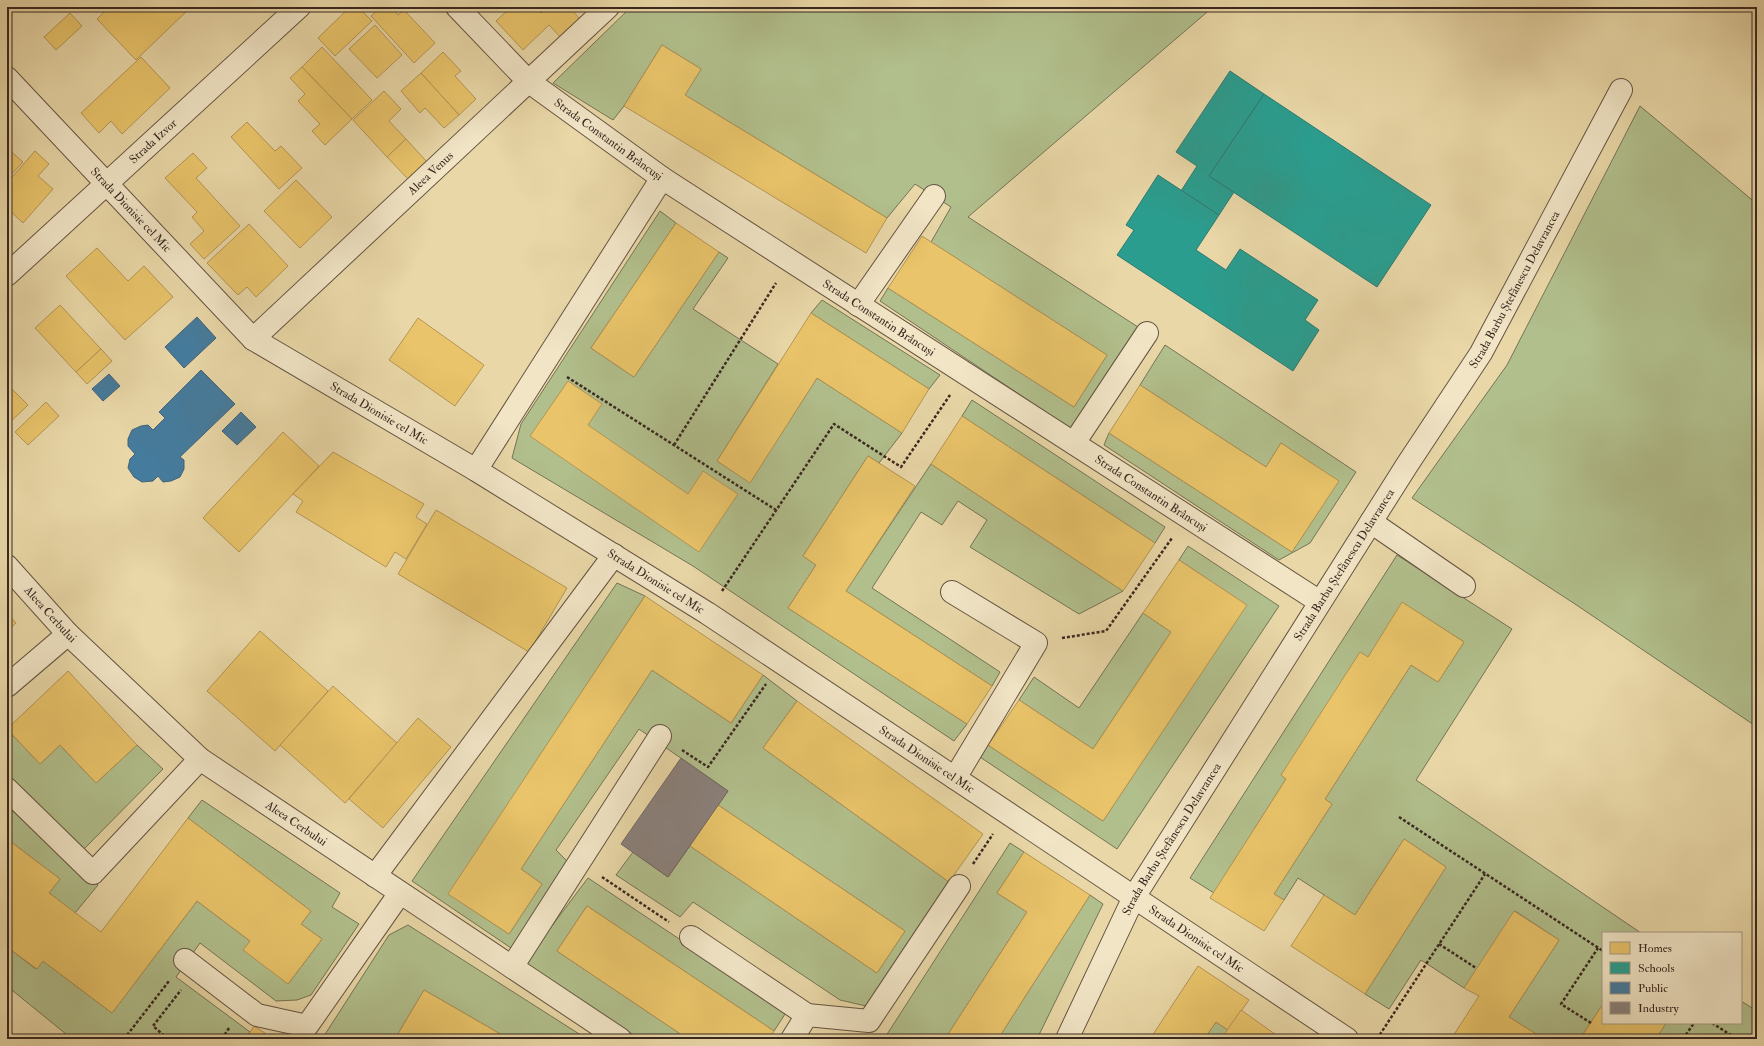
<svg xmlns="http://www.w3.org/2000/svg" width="1764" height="1046" font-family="'IM FELL Double Pica',serif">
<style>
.green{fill:#b1bf8c;stroke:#757456}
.homes{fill:#e9c46a;stroke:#b49554}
.schools{fill:#2a9d8f;stroke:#2e7a6e}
.public{fill:#457b9d;stroke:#416278}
.industry{fill:#8a817c;stroke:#726660}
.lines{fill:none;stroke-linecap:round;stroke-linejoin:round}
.minor-casing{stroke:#655442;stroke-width:24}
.path{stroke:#392820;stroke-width:2.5;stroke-dasharray:3 2;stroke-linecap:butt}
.minor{stroke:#f1e5c6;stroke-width:22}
.labels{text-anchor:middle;stroke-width:4;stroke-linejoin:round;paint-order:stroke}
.street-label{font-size:12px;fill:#392820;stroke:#f1e5c6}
</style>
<rect width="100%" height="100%" fill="#e9d7a7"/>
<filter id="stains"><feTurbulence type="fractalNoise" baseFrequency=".005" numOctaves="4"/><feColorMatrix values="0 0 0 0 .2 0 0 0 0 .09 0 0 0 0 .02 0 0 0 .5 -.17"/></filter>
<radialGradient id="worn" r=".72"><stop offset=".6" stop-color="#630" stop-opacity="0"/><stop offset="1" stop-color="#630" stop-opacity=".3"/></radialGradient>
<!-- green -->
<g class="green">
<polygon points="631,7 1213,7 968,217 1138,327 1071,429 880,301 888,288 1074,407 1107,355 931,242 951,207 915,184 887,218 685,95 701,69 662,45 624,106 613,120 553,83"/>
<polygon points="1640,106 1757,204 1757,727 1575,604 1412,498 1507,365"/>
<polygon points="660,211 676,223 591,348 634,377 719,252 728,258 693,309 778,364 717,461 750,482 817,378 902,433 879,463 868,456 803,556 816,565 788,608 967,724 954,741 693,566 512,458 521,424"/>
<polygon points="822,300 940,375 929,389 811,313"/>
<polygon points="1165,345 1356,472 1310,543 1279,560 1104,445 1109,433 1292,552 1338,481 1281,443 1266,467 1140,385"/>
<polygon points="972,400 1165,527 1155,543 962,416"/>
<polygon points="931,464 1123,591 1079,614 970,547 987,520 958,501 942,525 921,512 872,588 1000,672 992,686 846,591"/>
<polygon points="1188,546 1279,606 1117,849 980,757 988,745 1103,821 1246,605 1179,560"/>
<polygon points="1397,555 1512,629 1416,780 1641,933 1603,933 1603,1004 1580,1039 1544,1039 1509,1017 1559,940 1515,911 1464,988 1421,960 1389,1009 1365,994 1446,867 1404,839 1355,915 1298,878 1284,900 1274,894 1332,804 1325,799 1411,665 1438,682 1464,642 1403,603 1368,657 1281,775 1286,779 1214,893 1190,878"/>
<polygon points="617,583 645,596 449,894 509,934 542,884 521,869 652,670 731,723 763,675 797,701 763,748 949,882 866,1006 840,1000 693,902 680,917 616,875 633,852 668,877 690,846 877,973 905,931 718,805 728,791 639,729 556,850 569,863 511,948 412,881"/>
<polygon points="1143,613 1171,632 1093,749 1019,700 1034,677 1079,708"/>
<polygon points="7,729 40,764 60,745 96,783 137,745 163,769 82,851 27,798 7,776"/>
<polygon points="202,800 340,893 332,907 359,924 311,995 297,1000 276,1001 200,943 176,977 250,1032 246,1039 72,1039 7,986 7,947 36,969 43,961 112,1013 197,901 250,941 288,984 322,939 301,924 311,911 188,818"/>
<polygon points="7,806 98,885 75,913 49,893 60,879 7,839"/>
<polygon points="1010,843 1024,852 997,893 1027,912 945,1039 884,1039"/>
<polygon points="588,878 787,1011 774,1031 587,906 557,951 688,1039 640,1039 523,964"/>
<polygon points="1090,895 1103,904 1037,1039 998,1039"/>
<polygon points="408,925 584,1037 583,1039 509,1039 424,990 395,1039 322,1039 389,935"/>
<polygon points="1741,1001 1757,1011 1757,1039 1656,1039 1666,1023 1741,1023"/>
<polygon points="1216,1022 1228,1030 1221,1039 1204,1039"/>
</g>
<!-- homes -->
<g class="homes">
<polygon points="109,7 191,7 136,60 97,19"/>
<polygon points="350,7 358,7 372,21 335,56 318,38"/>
<polygon points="381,7 391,7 398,15 404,10 435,43 414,63 371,16"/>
<polygon points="511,7 535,7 541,13 547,7 569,7 582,21 562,39 549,25 523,50 496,21"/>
<polygon points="70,13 82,26 56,50 44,37"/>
<polygon points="375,25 402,55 377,78 349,49"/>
<polygon points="662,45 701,69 685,95 887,218 866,253 624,106"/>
<polygon points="322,47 372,100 352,119 302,67"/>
<polygon points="443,52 461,71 455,76 476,99 459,115 421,73"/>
<polygon points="141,57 170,88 122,134 111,121 99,133 81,113"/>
<polygon points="302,67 352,119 325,145 312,131 320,124 298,101 305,94 290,78"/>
<polygon points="421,73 459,115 444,128 425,108 420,113 401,91"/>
<polygon points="384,91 401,109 389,121 406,139 387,157 353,120"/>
<polygon points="247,122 275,151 281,146 302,168 279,189 231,137"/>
<polygon points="406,139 428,163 410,181 387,157"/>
<polygon points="7,148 23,162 7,179"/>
<polygon points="35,151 49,164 38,176 53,189 23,223 7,208 7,183"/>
<polygon points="193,153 207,168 196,178 240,226 204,259 190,244 204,231 192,217 197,212 165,178"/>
<polygon points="296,180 332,217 300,248 264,211"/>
<polygon points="676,223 719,252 634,377 591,348"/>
<polygon points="249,224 288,266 256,297 247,287 238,295 207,263"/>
<polygon points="922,236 1107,355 1074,407 888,288"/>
<polygon points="97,248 128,281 144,266 173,297 125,340 66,276"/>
<polygon points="60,305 101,349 76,372 35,328"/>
<polygon points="811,313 929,389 902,433 817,378 750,483 717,461"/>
<polygon points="418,318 484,365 455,406 389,360"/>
<polygon points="101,349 112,361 87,384 76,372"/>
<polygon points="568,381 602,404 588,425 688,494 703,471 738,494 699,552 530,436"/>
<polygon points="7,384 28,405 7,425"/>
<polygon points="1140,385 1266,467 1281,443 1339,481 1292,552 1109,433"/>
<polygon points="46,402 59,416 28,445 15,432"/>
<polygon points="962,416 1155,543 1123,591 931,464"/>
<polygon points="283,432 319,466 239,552 203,518"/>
<polygon points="333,452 424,504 416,517 427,524 406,559 395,552 386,567 296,512 303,501 293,494"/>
<polygon points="868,456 915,486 846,591 992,686 967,724 788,608 816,565 803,556"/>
<polygon points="436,510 567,588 529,652 398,574"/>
<polygon points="1179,560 1247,605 1103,821 988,745 1019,700 1093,749 1171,632 1143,613"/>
<polygon points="645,596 763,675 731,723 652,670 521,869 542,884 509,934 448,894"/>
<polygon points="1402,602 1464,642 1438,682 1411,665 1325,799 1332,804 1274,894 1284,900 1264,931 1210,898 1286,779 1281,775 1360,652 1368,657"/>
<polygon points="7,613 16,623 7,631"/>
<polygon points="260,631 328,691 275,751 207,691"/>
<polygon points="68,671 137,745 96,783 60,745 40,764 7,729"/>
<polygon points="333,686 397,743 345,803 280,745"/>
<polygon points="797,701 983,834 949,882 763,748"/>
<polygon points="418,718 451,747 383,828 349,799"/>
<polygon points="718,805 905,931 877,973 690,846"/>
<polygon points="188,818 311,911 301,924 322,939 288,984 243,950 250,941 197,901 112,1013 43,961 37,969 7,947 7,839 60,879 49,893 101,932"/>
<polygon points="1404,839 1446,867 1365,994 1291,946 1324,895 1355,915"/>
<polygon points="1024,852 1090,895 998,1039 945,1039 1027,912 997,893"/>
<polygon points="587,906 774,1031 769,1039 688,1039 557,951"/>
<polygon points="1514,911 1559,940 1509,1017 1544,1039 1451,1039 1479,996 1464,988"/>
<polygon points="1198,966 1249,1000 1228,1030 1216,1022 1204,1039 1150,1039"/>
<polygon points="424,990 509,1039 395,1039"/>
<polygon points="1603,1004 1603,1023 1666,1023 1656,1039 1580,1039"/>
<polygon points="1241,1010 1282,1039 1221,1039"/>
<polygon points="254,1026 274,1039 246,1039"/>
</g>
<!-- schools -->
<g class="schools">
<polygon points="1230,71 1264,94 1209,176 1234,192 1219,215 1181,191 1197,166 1176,152"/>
<polygon points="1264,94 1431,205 1377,287 1209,176"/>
<polygon points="1158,175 1219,215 1196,250 1226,270 1240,249 1318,300 1305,320 1319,330 1293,371 1117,255 1134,230 1126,225"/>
</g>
<!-- public -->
<g class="public">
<polygon points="197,317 216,338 184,368 165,347"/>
<polygon points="201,370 235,404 180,457 184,460 184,469 180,477 171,481 163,482 158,476 153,481 142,482 134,477 128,468 130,459 135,454 128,446 128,439 132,430 141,426 148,425 153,430 165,418 159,412"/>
<polygon points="109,374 120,386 103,401 92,389"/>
<polygon points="241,412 256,427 237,445 222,431"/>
</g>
<!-- industry -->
<polygon class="industry" points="681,758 728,791 668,877 621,844"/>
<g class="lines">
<defs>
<g id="minor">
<path id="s1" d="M457 7 528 81 662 178 1320 602"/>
<path id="s2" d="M7 78 253 339 476 470 707 613 1347 1039"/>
<path id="s3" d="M7 275 299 7"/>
<polyline points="858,305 934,196"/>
<path id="s4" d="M253 339 608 7"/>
<polyline points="1074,443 1147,333"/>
<polyline points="476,470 662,178"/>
<polyline points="1371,522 1464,586"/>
<path id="s5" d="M7 566 68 634 200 759 620 1039"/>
<polyline points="952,592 1036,643 955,778"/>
<polyline points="7,686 68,634"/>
<polyline points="7,789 93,873 200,759"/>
<polyline points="375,876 614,555"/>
<polyline points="691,937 807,1015"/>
<polyline points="185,960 257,1015 307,1026 400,893"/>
<polyline points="512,967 660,736"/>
<polyline points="792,1039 807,1015 869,1021 959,886"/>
<path id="s6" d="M1067 1039 1134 897 1407 465 1481 353 1621 90"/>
</g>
</defs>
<!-- minor casing -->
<use href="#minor" class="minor-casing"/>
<!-- path -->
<g class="path">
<polyline points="567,377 776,510"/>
<polyline points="674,445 776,283"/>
<polyline points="722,591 834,424 901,467 950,395"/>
<polyline points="1062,638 1106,631 1172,538"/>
<polyline points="682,750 708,767 766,684"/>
<polyline points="1399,817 1603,951"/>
<polyline points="973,864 993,834"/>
<polyline points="602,877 669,922"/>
<polyline points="1439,944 1476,968"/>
<polyline points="7,951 9,949"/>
<polyline points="1591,1023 1561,1004 1598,948"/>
<polyline points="1712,1023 1737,1039"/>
<polyline points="124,1039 169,981"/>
<polyline points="168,1039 153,1026 181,990"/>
<polyline points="222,1039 229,1028"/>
<polyline points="1377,1039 1485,874"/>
<polyline points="1683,1039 1694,1023"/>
</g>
<!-- minor -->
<use href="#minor" class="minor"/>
</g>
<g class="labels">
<!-- street labels -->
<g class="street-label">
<text dy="4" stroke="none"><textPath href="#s1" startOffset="202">Strada Constantin Brâncuși</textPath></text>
<text dy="4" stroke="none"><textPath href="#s3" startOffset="198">Strada Izvor</textPath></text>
<text dy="4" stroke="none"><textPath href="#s4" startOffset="243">Aleea Venus</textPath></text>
<text dy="4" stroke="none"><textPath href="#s2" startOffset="181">Strada Dionisie cel Mic</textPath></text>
<text dy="4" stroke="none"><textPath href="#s6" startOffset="874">Strada Barbu Ștefănescu Delavrancea</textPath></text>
<text dy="4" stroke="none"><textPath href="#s1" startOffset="526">Strada Constantin Brâncuși</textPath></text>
<text dy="4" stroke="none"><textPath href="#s2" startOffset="505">Strada Dionisie cel Mic</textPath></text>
<text dy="4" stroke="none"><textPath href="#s1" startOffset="850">Strada Constantin Brâncuși</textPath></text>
<text dy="4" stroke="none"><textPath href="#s6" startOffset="550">Strada Barbu Ștefănescu Delavrancea</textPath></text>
<text dy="4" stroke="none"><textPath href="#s2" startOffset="829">Strada Dionisie cel Mic</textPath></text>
<text dy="4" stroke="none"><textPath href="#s5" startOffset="65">Aleea Cerbului</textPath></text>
<text dy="4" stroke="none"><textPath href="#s2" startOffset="1153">Strada Dionisie cel Mic</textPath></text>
<text dy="4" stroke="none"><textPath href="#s5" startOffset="389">Aleea Cerbului</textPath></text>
<text dy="4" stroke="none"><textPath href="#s6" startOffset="226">Strada Barbu Ștefănescu Delavrancea</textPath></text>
<text dy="4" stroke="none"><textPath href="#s2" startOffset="1477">Strada Dionisie cel Mic</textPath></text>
</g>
</g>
<!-- margin -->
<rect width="1764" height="1046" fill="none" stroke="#e9d7a7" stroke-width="24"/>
<rect x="8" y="8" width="1748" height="1030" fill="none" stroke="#392820" stroke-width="2"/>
<rect x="12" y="12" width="1740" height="1022" fill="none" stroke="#392820"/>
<!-- legend -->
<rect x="1602" y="932" width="140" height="92" fill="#f1e5c6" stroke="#a79984"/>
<rect x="1610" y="942" width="20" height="12" fill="#e9c46a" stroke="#a79984"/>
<text x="1638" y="952" font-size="12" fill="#392820">Homes</text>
<rect x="1610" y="962" width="20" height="12" fill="#2a9d8f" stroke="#a79984"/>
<text x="1638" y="972" font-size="12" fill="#392820">Schools</text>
<rect x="1610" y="982" width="20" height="12" fill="#457b9d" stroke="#a79984"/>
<text x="1638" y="992" font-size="12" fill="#392820">Public</text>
<rect x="1610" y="1002" width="20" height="12" fill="#8a817c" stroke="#a79984"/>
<text x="1638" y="1012" font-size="12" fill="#392820">Industry</text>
<rect width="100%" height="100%" filter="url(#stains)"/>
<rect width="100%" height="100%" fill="url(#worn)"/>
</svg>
